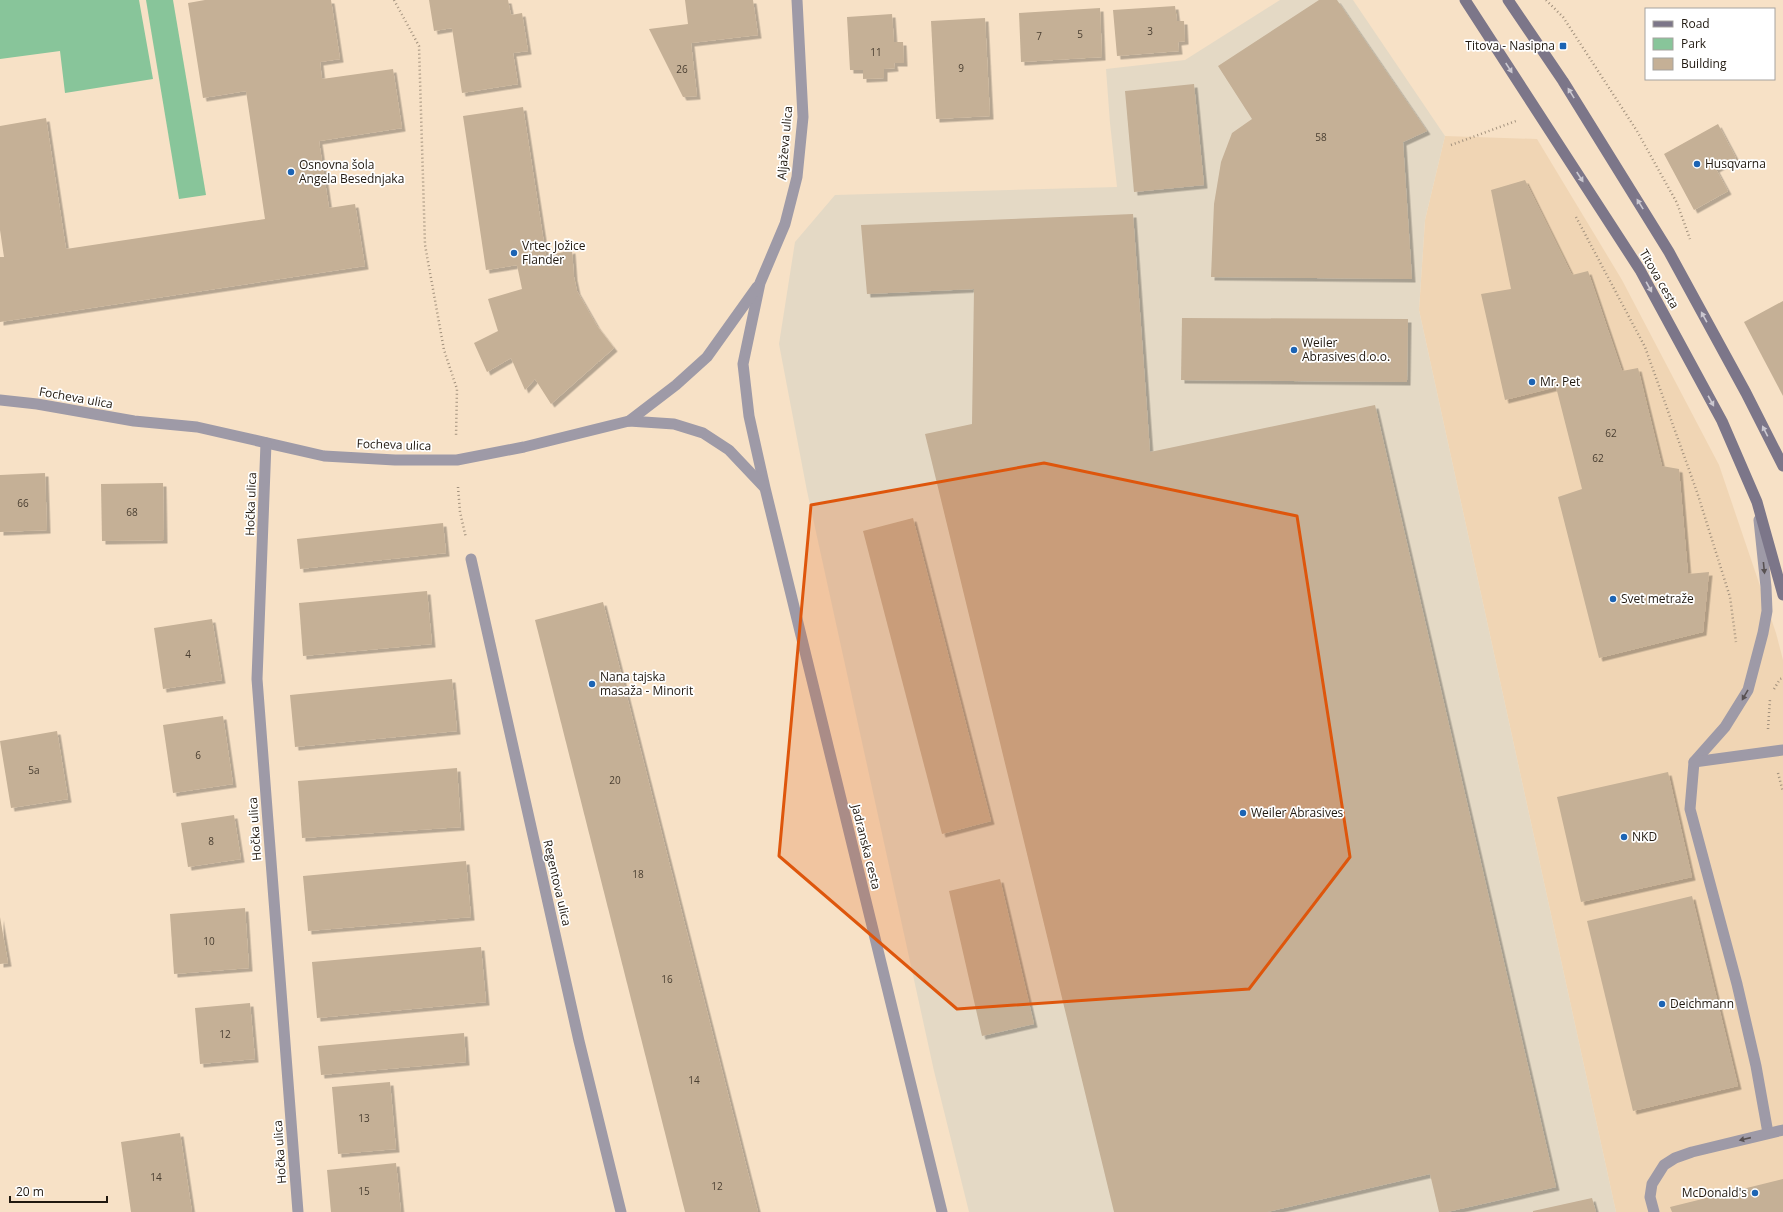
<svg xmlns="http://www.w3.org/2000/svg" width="1783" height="1212" font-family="'Open Sans',sans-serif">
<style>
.built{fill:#f0d5b4}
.industrial{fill:#e4d9c5}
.green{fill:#88c59a}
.building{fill:#c5b096;filter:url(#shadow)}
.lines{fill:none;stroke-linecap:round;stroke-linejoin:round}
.path{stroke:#a2917d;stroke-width:2.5;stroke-dasharray:1 3;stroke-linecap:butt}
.service{stroke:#9e9aa7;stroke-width:11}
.minor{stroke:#9e9aa7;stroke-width:11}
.secondary{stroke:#7c7689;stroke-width:11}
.oneway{fill:#cbc8d0}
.oneway2{fill:#595253}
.marked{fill:#de560c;fill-opacity:0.2;stroke:#de560c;stroke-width:3;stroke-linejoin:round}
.poi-dot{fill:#1c64b4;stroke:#fff;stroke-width:1.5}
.labels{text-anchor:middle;stroke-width:3.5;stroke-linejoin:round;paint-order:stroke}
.number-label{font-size:10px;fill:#493e31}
.poi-label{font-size:12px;fill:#20180f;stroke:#fff;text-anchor:start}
.street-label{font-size:12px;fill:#20180f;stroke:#fff}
</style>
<defs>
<filter id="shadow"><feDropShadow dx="3.5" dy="3.5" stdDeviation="0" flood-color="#0004"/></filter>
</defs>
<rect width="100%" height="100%" fill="#f7e1c6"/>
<!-- built -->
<polygon class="built" points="1445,136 1537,139 1622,280 1719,465 1776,633 1783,660 1783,1212 1616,1212 1419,310 1425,220"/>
<!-- industrial -->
<polygon class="industrial" points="1280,0 1353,0 1445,136 1425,220 1419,310 1616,1212 969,1212 934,1071 807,491 779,344 795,242 835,195 1117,187 1110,123 1106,69 1185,60"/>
<!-- green -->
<g class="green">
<polygon points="0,0 139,0 153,79 65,93 60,51 0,59"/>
<polygon points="146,0 173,0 206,195 179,199"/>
</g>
<!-- building -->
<g class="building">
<polygon points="205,0 331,0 340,59 320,62 322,79 393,69 402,128 319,141 329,208 355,204 365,266 0,322 0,257 4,257 0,230 0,126 46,118 66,249 265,219 246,91 203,98 188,3"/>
<polygon points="429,0 508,0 511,15 522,13 528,51 513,53 518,84 462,93 452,28 434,31"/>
<polygon points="685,0 753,0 758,35 691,43 697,96 683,97 649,29 688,24"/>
<polygon points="1319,0 1337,0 1427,131 1403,142 1412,279 1211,277 1214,204 1221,162 1232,133 1252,119 1218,66"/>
<polygon points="1175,6 1177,21 1184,21 1185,41 1178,42 1179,51 1117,56 1113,10"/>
<polygon points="1100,8 1102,57 1021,62 1019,13"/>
<polygon points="892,14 894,42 903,42 904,63 894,63 895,68 884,69 884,78 863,79 863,70 850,70 847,17"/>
<polygon points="985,18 990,116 936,119 931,21"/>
<polygon points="1194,84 1204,185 1134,192 1125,91"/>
<polygon points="523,107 546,256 572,250 574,277 577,291 597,326 614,348 551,404 535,379 525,390 511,358 487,372 474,343 498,331 488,299 522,289 517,265 486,270 463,116"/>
<polygon points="1718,124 1736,158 1716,169 1728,191 1694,210 1664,154"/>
<polygon points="1525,180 1572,275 1588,271 1622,371 1638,368 1662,466 1679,469 1688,574 1709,572 1703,632 1599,658 1558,497 1582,489 1556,387 1505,400 1481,294 1511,289 1491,190"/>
<polygon points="1133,214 1150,452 1375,405 1556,1187 1447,1212 1439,1212 1430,1174 1267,1212 1114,1212 925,434 972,424 974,289 867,294 861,225"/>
<polygon points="1783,301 1783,396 1744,322"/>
<polygon points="1182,318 1408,319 1407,382 1181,380"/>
<polygon points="45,473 47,530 0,532 0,475"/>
<polygon points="163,483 164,540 102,541 101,484"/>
<polygon points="913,518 991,821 942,834 863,531"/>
<polygon points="443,523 446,553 300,569 297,539"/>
<polygon points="427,591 432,644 303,656 299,603"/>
<polygon points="603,602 758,1212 685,1212 535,620"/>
<polygon points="212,619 222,680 163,689 154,628"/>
<polygon points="452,679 457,731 295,747 290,695"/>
<polygon points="223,716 233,784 173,793 163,725"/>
<polygon points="57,731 68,799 11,808 0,741"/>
<polygon points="457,768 461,827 302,838 298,781"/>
<polygon points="1668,772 1692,877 1581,902 1557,797"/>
<polygon points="234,815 241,859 188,867 181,823"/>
<polygon points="466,861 471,917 308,931 303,876"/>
<polygon points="1000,879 1034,1024 982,1036 949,891"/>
<polygon points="1692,896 1738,1086 1633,1111 1587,921"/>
<polygon points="245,908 249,968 174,974 170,914"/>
<polygon points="0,917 8,963 0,964"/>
<polygon points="481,947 486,1002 317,1018 312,962"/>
<polygon points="250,1003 255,1059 200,1064 195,1008"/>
<polygon points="464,1033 466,1062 321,1075 318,1046"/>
<polygon points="390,1082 396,1149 338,1154 332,1087"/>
<polygon points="180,1133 192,1212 131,1212 121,1142"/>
<polygon points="396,1163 401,1212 331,1212 327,1170"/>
<polygon points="1783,1179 1783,1212 1672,1212 1670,1207"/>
<polygon points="1592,1198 1596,1212 1533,1212 1533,1211"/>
</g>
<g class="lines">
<!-- path -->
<g class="path">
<polyline points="394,0 419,46 425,245 444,350 457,389 456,437"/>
<polyline points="1546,0 1563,17 1637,131 1677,203 1690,239"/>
<polyline points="1451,145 1516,121"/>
<polyline points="1576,217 1645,347 1697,492 1730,597 1736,642"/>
<polyline points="458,487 460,512 466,538"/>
<polyline points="1774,689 1780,679 1783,678"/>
<polyline points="1768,729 1770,699"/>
<polyline points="1778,773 1783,792"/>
</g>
<!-- service -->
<g class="service">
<polyline points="1759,520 1766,587 1767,611 1763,633 1748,690 1725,727 1694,762 1690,809 1737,984 1756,1066 1768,1133"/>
<polyline points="1694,762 1783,750"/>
<polyline points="1654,1212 1650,1197 1652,1184 1664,1165 1675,1158 1692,1152 1783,1130"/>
</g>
<!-- minor -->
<g class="minor">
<polyline points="797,0 803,117 797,177 785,224 760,283 743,364 749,416 765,488 942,1212"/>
<polyline points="0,400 37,404 134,421 197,427 324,456 395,460 457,460 524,447 629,421 674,424 703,433 729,450 764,487"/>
<polyline points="629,421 676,385 707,357 757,287"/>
<polyline points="266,443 257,679 298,1212"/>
<polyline points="471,559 579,1041 621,1212"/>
</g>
<!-- secondary -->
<g class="secondary">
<polyline points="1465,0 1640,270 1722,421 1757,502 1783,595"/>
<polyline points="1508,0 1563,81 1669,252 1746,393 1783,466"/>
</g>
</g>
<!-- one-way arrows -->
<defs><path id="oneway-solid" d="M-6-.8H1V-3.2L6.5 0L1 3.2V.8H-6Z"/></defs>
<g class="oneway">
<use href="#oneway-solid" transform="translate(1509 68) rotate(57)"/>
<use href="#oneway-solid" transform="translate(1571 93) rotate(-122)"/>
<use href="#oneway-solid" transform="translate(1580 177) rotate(57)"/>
<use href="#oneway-solid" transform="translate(1640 204) rotate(-122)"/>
<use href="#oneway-solid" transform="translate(1649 287) rotate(61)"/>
<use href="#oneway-solid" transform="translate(1704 317) rotate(-119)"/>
<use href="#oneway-solid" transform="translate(1711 401) rotate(61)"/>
<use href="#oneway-solid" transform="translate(1765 431) rotate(-117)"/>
</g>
<g class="oneway2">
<use href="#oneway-solid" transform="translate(1764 568) rotate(84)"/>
<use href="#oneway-solid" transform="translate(1745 695) rotate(120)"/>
<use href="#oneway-solid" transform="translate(1745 1139) rotate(167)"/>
</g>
<!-- marked area -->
<path class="marked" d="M1044 463 1297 516 1350 857 1249 989 957 1009 779 856 811 505Z"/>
<!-- markers -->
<g class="poi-dot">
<rect x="1559" y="42" width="8" height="8" rx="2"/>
<circle cx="1697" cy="164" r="4"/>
<circle cx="291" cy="172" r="4"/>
<circle cx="514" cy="253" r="4"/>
<circle cx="1294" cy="350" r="4"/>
<circle cx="1532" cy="382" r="4"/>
<circle cx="1613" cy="599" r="4"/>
<circle cx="592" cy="684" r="4"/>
<circle cx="1243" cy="813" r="4"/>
<circle cx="1624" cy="837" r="4"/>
<circle cx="1662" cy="1004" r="4"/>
<circle cx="1755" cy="1193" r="4"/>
</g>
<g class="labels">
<!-- number labels -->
<g class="number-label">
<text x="1150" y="35">3</text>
<text x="1080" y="38">5</text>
<text x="1039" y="40">7</text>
<text x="876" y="56">11</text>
<text x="961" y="72">9</text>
<text x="682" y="73">26</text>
<text x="1321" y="141">58</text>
<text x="1611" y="437">62</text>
<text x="1598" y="462">62</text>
<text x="23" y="507">66</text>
<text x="132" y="516">68</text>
<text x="188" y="658">4</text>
<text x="198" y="759">6</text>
<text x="34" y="774">5a</text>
<text x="615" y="784">20</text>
<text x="211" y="845">8</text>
<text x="638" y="878">18</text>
<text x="209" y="945">10</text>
<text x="667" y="983">16</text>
<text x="225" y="1038">12</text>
<text x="694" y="1084">14</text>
<text x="364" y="1122">13</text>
<text x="156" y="1181">14</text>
<text x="717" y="1190">12</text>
<text x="364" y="1195">15</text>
</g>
<!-- poi labels -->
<g class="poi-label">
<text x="1555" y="50" text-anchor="end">Titova - Nasipna</text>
<text x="1705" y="168">Husqvarna</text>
<text x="299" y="169">Osnovna šola<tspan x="299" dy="14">Angela Besednjaka</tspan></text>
<text x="522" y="250">Vrtec Jožice<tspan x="522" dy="14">Flander</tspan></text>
<text x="1302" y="347">Weiler<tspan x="1302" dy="14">Abrasives d.o.o.</tspan></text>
<text x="1540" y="386">Mr. Pet</text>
<text x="1621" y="603">Svet metraže</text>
<text x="600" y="681">Nana tajska<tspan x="600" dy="14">masaža - Minorit</tspan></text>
<text x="1251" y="817">Weiler Abrasives</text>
<text x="1632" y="841">NKD</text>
<text x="1670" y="1008">Deichmann</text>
<text x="1747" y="1197" text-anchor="end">McDonald's</text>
</g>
<!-- street labels -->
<g class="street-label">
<text transform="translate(785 143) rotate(-85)" y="4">Aljaževa ulica</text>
<text transform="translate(1659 279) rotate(60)" y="4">Titova cesta</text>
<text transform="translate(76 398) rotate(10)" y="4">Focheva ulica</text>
<text transform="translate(394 445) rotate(2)" y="4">Focheva ulica</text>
<text transform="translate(251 504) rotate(-88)" y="4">Hočka ulica</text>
<text transform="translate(255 829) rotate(-94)" y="4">Hočka ulica</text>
<text transform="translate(866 847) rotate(76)" y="4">Jadranska cesta</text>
<text transform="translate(557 883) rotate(77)" y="4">Regentova ulica</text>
<text transform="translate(280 1152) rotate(-94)" y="4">Hočka ulica</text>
</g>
</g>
<!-- legend -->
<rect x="1645" y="8" width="130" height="72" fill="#ffffff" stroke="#a6a39f"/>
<rect x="1653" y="21" width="20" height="6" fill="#7c7689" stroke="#a6a39f"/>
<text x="1681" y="28" font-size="12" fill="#20180f">Road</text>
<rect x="1653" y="38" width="20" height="12" fill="#88c59a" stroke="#a6a39f"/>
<text x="1681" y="48" font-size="12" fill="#20180f">Park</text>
<rect x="1653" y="58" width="20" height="12" fill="#c5b096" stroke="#a6a39f"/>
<text x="1681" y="68" font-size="12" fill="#20180f">Building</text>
<!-- scale -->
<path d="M10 1196v6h97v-6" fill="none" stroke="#20180f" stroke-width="2"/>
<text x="16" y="1196" font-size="12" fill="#20180f" stroke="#ffffff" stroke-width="3" paint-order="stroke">20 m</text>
</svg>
